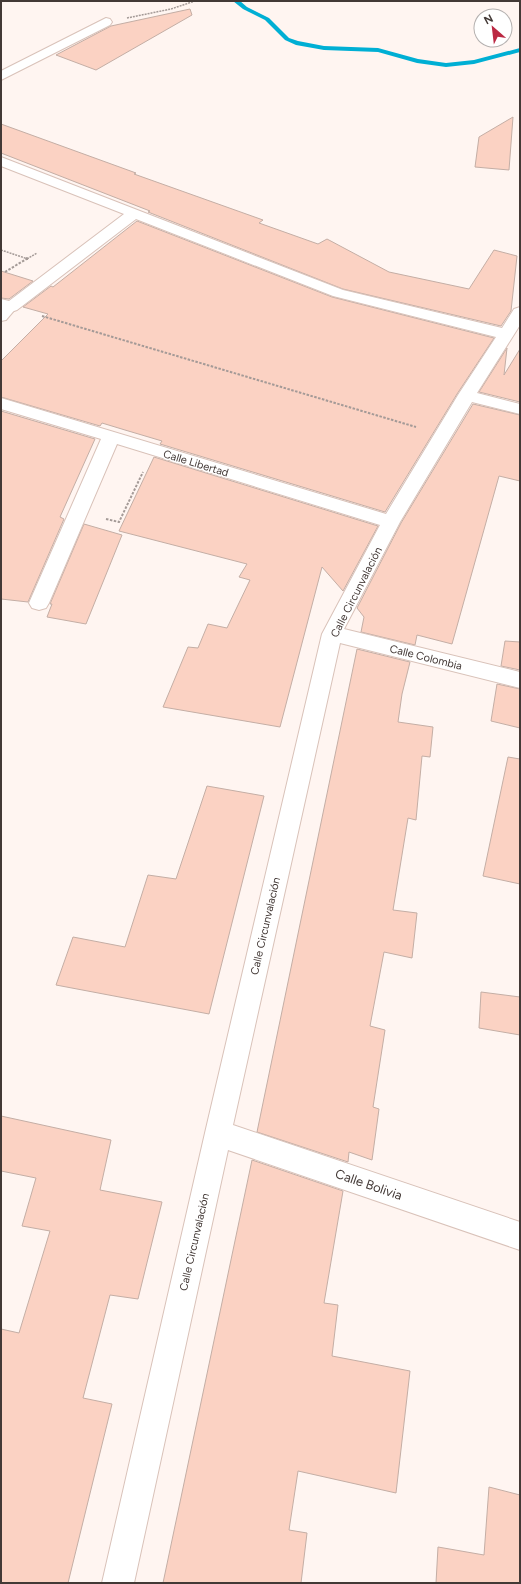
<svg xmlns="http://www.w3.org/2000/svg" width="521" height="1584" font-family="Figtree,sans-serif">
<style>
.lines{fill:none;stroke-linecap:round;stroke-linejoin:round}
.stream{fill:#00afd4;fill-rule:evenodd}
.building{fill:#fbd2c3;stroke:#c4aea5}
.lane-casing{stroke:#d9c2b9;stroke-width:2}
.street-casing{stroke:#d9c2b9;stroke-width:2}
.path-far1{stroke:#a49a97;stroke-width:1.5;stroke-dasharray:2 1;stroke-linecap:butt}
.path{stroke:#a49a97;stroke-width:2;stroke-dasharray:2.5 1.5;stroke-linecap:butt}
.lane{fill:#fff;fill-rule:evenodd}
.street{fill:#fff;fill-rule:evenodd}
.labels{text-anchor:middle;stroke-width:3;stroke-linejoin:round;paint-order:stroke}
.street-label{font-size:11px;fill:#433936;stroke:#fff}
.near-street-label{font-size:13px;fill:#433936;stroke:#fff}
</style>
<rect width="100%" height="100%" fill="#fff5f1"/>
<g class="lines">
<!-- stream -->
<polygon class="stream" points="233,1 240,1 247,7 269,18 289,38 298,41 324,46 378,48 418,59 446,63 474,60 520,48 520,52 474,64 446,67 417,63 378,52 324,50 296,45 285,40 265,20 243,9"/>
</g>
<!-- building -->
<g class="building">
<polygon points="190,9 192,15 96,70 56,55 111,26"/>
<polygon points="513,117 509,170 475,167 479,137"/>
<polygon points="1,124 136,173 134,174 263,220 259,223 318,244 327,239 389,272 469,289 494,250 517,256 511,311 501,326 343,289 148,212 150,211 1,153"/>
<polygon points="137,221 332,297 494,338 457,394 385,512 160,444 162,441 125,430 102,423 100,426 1,397 1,361 48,314 23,307 51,286 53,287"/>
<polygon points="1,271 33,281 9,299 1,298"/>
<polygon points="507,348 504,375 520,349 520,402 479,392"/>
<polygon points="473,404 520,415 520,481 499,476 452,644 417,635 415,645 361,632 364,617 357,608 401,523"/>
<polygon points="1,411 95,439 60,517 64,519 28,602 1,599"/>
<polygon points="154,457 378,526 343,591 322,567 280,727 163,707 188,647 198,648 208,624 227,628 250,580 239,577 247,564 119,531"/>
<polygon points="84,524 122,535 86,624 47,617 52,604 50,604"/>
<polygon points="505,641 520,642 520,670 501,666"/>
<polygon points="357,649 410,662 402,694 398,722 433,727 430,757 422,756 416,820 408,818 393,910 417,913 412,958 384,952 370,1026 385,1030 373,1107 379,1109 372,1160 349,1152 348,1162 257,1132"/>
<polygon points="497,684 520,689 520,728 491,721"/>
<polygon points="508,757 520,759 520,884 483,876"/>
<polygon points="207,786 264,796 209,1014 56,985 73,937 125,947 148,875 176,879"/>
<polygon points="481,992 520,997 520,1035 479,1028"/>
<polygon points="1,1116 111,1140 100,1190 162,1202 138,1299 110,1295 83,1398 112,1404 68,1583 1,1583 1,1329 19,1333 50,1231 22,1226 36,1178 1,1171"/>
<polygon points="252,1160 343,1191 324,1303 338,1305 332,1356 410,1371 396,1493 298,1471 289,1530 307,1533 301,1583 163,1583"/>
<polygon points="489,1487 520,1495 520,1583 436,1583 438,1547 484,1555"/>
</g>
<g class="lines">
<defs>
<polygon id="lane" points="11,303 16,304 17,307 6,320 1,321 1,310 6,304"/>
<g id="street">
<polygon points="106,18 110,19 112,22 110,25 1,80 1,71"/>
<polygon points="1,157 343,290 502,328 514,309 520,307 520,325 477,393 520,404 520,414 472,402 400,522 344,629 520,672 520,688 340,643 233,1125 520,1222 520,1250 228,1150 134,1583 102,1583 205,1133 322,634 380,525 117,444 49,603 46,608 39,610 32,608 29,603 101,439 1,409 1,398 386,514 458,395 496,337 333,296 136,219 17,310 11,312 1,309 1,299 9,301 124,214 1,166"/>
</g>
</defs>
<!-- lane casing -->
<use href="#lane" class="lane-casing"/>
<!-- street casing -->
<use href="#street" class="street-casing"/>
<!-- path-far1 -->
<g class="path-far1">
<polyline points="127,18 171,9 195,1"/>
<polyline points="1,250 28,259"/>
<polyline points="27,259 37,253"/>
</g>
<!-- path -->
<g class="path">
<polyline points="26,258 28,259"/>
<polyline points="5,272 28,258"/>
<polyline points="42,316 416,427"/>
<polyline points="106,519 119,522 143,472"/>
</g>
<!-- lane -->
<use href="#lane" class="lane"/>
<!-- street -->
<use href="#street" class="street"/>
</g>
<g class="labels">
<!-- street labels -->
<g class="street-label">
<text transform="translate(196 463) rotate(17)" y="4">Calle Libertad</text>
<text transform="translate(356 592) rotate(-63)" y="4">Calle Circunvalación</text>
<text transform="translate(426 657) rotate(14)" y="4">Calle Colombia</text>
<text transform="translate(265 926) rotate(-77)" y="4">Calle Circunvalación</text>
<text transform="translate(194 1242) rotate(-77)" y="4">Calle Circunvalación</text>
</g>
<!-- near-street labels -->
<g class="near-street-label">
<text transform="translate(369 1184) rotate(19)" y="5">Calle Bolivia</text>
</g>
</g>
<!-- border -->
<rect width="521" height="1584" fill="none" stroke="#433936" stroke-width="4"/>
<!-- north arrow -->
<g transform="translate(493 28) rotate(332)"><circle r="19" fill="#ffffff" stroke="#b4b0af"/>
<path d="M0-3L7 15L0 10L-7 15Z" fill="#bb2943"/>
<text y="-6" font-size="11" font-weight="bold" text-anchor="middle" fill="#433936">N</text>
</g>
</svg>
